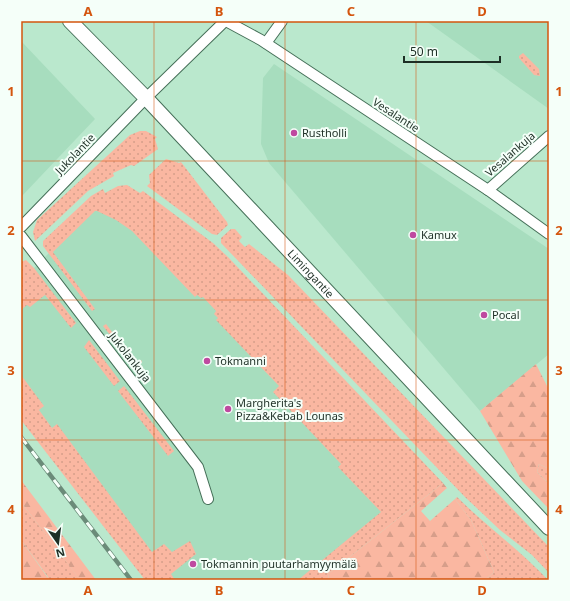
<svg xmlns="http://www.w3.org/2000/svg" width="570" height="601" font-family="'Noto Sans',sans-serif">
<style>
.built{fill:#a7ddbe}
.grass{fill:url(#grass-dots)}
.forest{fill:url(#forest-firs)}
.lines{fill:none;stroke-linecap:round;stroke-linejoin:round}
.street-casing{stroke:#456f58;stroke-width:12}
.secondary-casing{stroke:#456f58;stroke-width:16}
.street{stroke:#fff;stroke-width:10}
.secondary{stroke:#fff;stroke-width:14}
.rail-casing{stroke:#6b8b79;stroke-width:4.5}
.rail{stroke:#f5fff9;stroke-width:3;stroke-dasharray:9;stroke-linecap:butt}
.grid{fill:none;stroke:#d4550e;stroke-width:1;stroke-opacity:0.55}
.poi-dot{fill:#bf49a0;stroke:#f5fff9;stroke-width:1.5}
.labels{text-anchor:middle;stroke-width:4;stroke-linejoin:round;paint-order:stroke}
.street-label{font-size:11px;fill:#1d2f25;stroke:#f5fff9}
.poi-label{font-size:11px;fill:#1d2f25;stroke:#f5fff9;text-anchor:start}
.neatline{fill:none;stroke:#d4550e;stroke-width:1.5}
.grid-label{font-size:13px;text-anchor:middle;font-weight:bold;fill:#d4550e}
</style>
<defs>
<pattern id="grass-dots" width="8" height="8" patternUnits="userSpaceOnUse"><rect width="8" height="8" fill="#fab7a1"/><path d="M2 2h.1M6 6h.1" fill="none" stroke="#d69e8a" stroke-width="1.8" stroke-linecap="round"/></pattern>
<pattern id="forest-firs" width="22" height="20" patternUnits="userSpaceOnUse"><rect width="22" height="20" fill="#fab7a1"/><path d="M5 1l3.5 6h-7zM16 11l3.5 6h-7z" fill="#d69e8a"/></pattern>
</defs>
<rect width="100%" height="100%" fill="#bae8cd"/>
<!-- built -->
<g class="built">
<polygon points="426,21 549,21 549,109"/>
<polygon points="21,41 95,119 21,197"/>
<polygon points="274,64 549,249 549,354 480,411 269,163 261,144 263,78"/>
<polygon points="95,207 177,236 413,501 316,580 168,580 21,388 21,283 34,268"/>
</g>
<!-- grass -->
<g class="grass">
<polygon points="523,53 539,69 540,76 534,75 519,58 519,56"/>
<polygon points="140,131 146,131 157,137 155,139 158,149 134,166 131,165 113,173 114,176 88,191 35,241 33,232 37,220 130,135"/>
<polygon points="166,159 179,163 181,162 227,222 228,225 217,235 212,234 147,186 150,183 149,175"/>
<polygon points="127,185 140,193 143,191 213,243 228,257 443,483 328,574 329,580 298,580 381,512 338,467 341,464 273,392 279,386 216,320 218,318 214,314 216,311 203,297 201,298 197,295 195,297 132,231 116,220 97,211 95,211 53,252 95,309 92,311 43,246 43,241 91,196 103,189 105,193 118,186"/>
<polygon points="231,229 235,229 242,237 239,241 245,247 249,244 288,275 549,547 549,573 532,555 500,530 465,497 221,243 221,238"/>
<polygon points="26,260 34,268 76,323 71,328 45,295 30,307 27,305 21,310 21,262"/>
<polygon points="106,324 136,364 141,360 142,362 136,368 103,326"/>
<polygon points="89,340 120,381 114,386 84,347"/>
<polygon points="21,375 44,406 39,410 52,428 57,424 152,552 164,544 172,552 190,541 196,554 171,574 175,580 145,580 21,420"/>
<polygon points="124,386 174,451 168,456 118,391"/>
<polygon points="539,464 549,469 549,484 537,472"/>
<path d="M457 497C486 526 520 550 548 580H485L494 572 471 520 455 499Z"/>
<polygon points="21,502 75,573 80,580 45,580 48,577 21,540"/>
</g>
<!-- forest -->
<g class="forest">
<polygon points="536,364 549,390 549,469 539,464 537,472 549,484 549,509 522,481 480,411"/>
<polygon points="21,480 96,580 80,580 21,502"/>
<polygon points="443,483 447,488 421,511 430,521 455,499 471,520 494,572 485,580 329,580 328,574"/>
<polygon points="21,540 48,578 45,580 21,580"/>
</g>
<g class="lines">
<defs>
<g id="street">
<polyline points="226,21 261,40 488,190 549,234"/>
<polyline points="266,43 282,21"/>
<polyline points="488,190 549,136"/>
<polyline points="21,227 146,98 225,21"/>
<polyline points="21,236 198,467 208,499"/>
</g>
<g id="secondary">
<path id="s1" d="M70 21 146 98 549 528"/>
</g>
</defs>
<!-- street casing -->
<use href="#street" class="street-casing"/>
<!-- secondary casing -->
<use href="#secondary" class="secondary-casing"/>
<!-- street -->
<use href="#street" class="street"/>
<!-- secondary -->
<use href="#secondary" class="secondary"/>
<defs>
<polyline id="rail" points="21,437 131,580"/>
</defs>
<!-- rail casing -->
<use href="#rail" class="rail-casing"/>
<!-- rail -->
<use href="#rail" class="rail"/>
</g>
<!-- grid -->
<path class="grid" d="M154 21V580M285 21V580M416 21V580M21 161H549M21 300H549M21 440H549"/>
<!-- markers -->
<g class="poi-dot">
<circle cx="294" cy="133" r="4"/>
<circle cx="413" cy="235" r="4"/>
<circle cx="484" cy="315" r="4"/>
<circle cx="207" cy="361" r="4"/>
<circle cx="228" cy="409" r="4"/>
<circle cx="193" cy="564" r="4"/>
</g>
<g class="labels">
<!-- street labels -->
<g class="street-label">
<text transform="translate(396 115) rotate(33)" y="4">Vesalantie</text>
<text transform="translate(75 154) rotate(-46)" y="4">Jukolantie</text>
<text transform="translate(510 154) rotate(-41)" y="4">Vesalankuja</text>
<text dy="4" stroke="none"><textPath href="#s1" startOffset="349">Limingantie</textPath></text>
<text transform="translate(130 357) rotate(52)" y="4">Jukolankuja</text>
</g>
<!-- poi labels -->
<g class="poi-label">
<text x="302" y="137">Rustholli</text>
<text x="421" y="239">Kamux</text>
<text x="492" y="319">Pocal</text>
<text x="215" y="365">Tokmanni</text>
<text x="236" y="407">Margherita's<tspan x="236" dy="13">Pizza&amp;Kebab Lounas</tspan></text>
<text x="201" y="568">Tokmannin puutarhamyymälä</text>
</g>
</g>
<!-- border -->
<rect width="570" height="601" fill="none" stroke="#f5fff9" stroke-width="44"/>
<!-- north arrow -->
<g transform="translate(58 543) rotate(166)" stroke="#f5fff9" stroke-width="3" paint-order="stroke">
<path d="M0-3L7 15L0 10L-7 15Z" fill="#1d2f25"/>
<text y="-6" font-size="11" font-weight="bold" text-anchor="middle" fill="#1d2f25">N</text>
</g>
<!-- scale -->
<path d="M404 56v6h96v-6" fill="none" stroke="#1d2f25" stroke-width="2"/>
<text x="410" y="56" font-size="12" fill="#1d2f25" stroke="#f5fff9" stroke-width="3" paint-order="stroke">50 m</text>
<rect x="22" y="22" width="526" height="557" class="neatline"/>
<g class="grid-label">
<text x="88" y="16">A</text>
<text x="219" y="16">B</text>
<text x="351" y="16">C</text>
<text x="482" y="16">D</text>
<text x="11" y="96">1</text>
<text x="559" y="96">1</text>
<text x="11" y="235">2</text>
<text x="559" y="235">2</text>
<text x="11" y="375">3</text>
<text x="559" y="375">3</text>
<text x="11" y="514">4</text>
<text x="559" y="514">4</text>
<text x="88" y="595">A</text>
<text x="219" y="595">B</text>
<text x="351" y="595">C</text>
<text x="482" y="595">D</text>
</g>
</svg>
